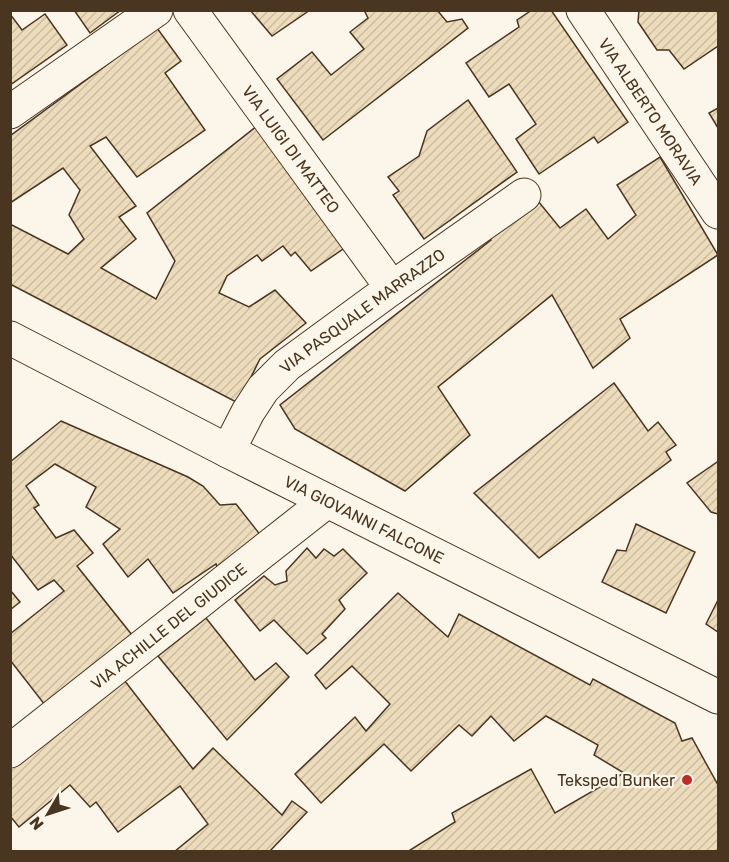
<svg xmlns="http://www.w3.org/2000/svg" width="729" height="862" font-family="Rubik,sans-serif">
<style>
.building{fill:url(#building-hatch);stroke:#4a3520;stroke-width:1.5}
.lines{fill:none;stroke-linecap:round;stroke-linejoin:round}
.street-casing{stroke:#4a3520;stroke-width:35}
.secondary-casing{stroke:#4a3520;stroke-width:35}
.street{stroke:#fbf6e9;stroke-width:33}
.secondary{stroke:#fbf6e9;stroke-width:33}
.poi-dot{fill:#c62828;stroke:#fbf6e9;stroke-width:2}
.labels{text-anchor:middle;stroke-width:4.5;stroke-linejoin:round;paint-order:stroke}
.street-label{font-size:16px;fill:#4a3520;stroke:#fbf6e9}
.poi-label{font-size:16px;fill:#4a3520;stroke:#fbf6e9;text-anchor:end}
</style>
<defs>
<pattern id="building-hatch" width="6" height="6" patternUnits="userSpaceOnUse" patternTransform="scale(1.5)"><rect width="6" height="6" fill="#ecdcbc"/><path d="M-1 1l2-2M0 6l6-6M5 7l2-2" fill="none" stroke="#ccbda1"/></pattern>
</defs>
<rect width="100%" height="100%" fill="#fbf6e9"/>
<!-- building -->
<g class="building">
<polygon points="74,10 121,10 90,33"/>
<polygon points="250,10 310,10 272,36"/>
<polygon points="364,10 437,10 447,22 462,19 468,28 323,140 277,79 312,52 331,75 364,49 350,32 368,18"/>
<polygon points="532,10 551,10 628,122 598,143 594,137 539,174 516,139 536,124 509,84 489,97 466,63 519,27 517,20"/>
<polygon points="639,10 718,10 718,46 684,69 669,50 657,50 638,22"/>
<polygon points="10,14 22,30 45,14 67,45 10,85"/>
<polygon points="157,28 181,61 165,73 205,130 137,177 106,137 90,146 136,206 119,217 136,239 101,268 156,299 175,261 147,213 257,126 346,247 311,271 295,252 291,256 283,246 262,261 257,255 227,276 219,293 249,307 275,290 306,323 260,359 238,403 10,284 10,224 68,254 84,239 69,215 80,190 63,168 10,203 10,136"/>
<polygon points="468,100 517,172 424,239 393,195 399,191 388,177 419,156 427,131"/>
<polygon points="718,108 718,128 709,113"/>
<polygon points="660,157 718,255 620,319 630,338 593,368 552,295 438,387 470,435 405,491 295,429 280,405 491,240 487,232 534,196 560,228 586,209 608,239 636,215 617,185"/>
<polygon points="614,383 648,431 658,422 676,445 666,452 671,460 539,558 474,493"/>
<polygon points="61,421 188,477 203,486 220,505 236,504 262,537 218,570 216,564 173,593 148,559 128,577 103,544 120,529 86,507 96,487 55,464 26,486 39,505 34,508 56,538 74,530 93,553 77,566 132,635 45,705 10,660 10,634 64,591 54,580 38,590 10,554 10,462"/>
<polygon points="717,462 718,464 718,514 711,512 687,483"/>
<polygon points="636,524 695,552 666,613 602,582 617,550 626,551"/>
<polygon points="307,548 316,558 324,549 334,556 343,549 367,573 339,600 345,609 322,634 326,638 307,654 274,620 260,631 235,600 264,576 275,585 287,581 286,571"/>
<polygon points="10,590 20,602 10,610"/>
<polygon points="398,593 448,637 459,614 590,685 593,679 675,723 682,741 692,738 718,785 718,852 407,852 455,822 452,813 531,769 555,813 624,773 594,755 598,745 546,716 514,741 491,716 472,736 459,725 411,771 384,744 321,803 295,774 355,717 366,731 390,704 352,666 326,689 315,675"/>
<polygon points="718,600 718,632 706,624"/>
<polygon points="206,618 255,680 276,663 289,677 227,740 158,656"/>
<polygon points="121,676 193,769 213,748 282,815 292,801 307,812 269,852 174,852 208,824 180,786 118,832 96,802 90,807 70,785 19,827 10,816 10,769"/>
</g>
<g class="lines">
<defs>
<g id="street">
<path id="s1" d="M190 10 392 288"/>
<path id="s2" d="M583 10 718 212"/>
<polyline points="10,112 156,10"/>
<path id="s3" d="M228 451 248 412 263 389 287 365 392 288 524 195"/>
<path id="s4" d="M10 751 327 501"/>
</g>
<g id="secondary">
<path id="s5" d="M10 338 228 451 718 697"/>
</g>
</defs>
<!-- street casing -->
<use href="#street" class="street-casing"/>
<!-- secondary casing -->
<use href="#secondary" class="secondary-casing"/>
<!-- street -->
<use href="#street" class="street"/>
<!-- secondary -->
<use href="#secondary" class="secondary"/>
</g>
<!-- markers -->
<circle class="poi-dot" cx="687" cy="780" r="6"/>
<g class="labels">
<!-- street labels -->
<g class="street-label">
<text dy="6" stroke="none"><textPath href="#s2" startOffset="122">VIA ALBERTO MORAVIA</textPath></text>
<text dy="6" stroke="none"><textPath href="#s1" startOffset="172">VIA LUIGI DI MATTEO</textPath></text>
<text dy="6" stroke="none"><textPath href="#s3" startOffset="198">VIA PASQUALE MARRAZZO</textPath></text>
<text dy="6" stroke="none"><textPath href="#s5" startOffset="398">VIA GIOVANNI FALCONE</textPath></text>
<text dy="6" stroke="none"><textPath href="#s4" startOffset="202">VIA ACHILLE DEL GIUDICE</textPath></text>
</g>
<!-- poi labels -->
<g class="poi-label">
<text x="675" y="786">Teksped Bunker</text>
</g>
</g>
<!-- border -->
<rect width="729" height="862" fill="none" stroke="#4a3520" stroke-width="24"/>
<!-- north arrow -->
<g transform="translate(48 814) rotate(231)" stroke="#fbf6e9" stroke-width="4.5" paint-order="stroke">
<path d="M0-4.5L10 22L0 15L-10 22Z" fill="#4a3520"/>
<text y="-9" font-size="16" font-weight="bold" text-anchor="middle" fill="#4a3520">N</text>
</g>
</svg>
